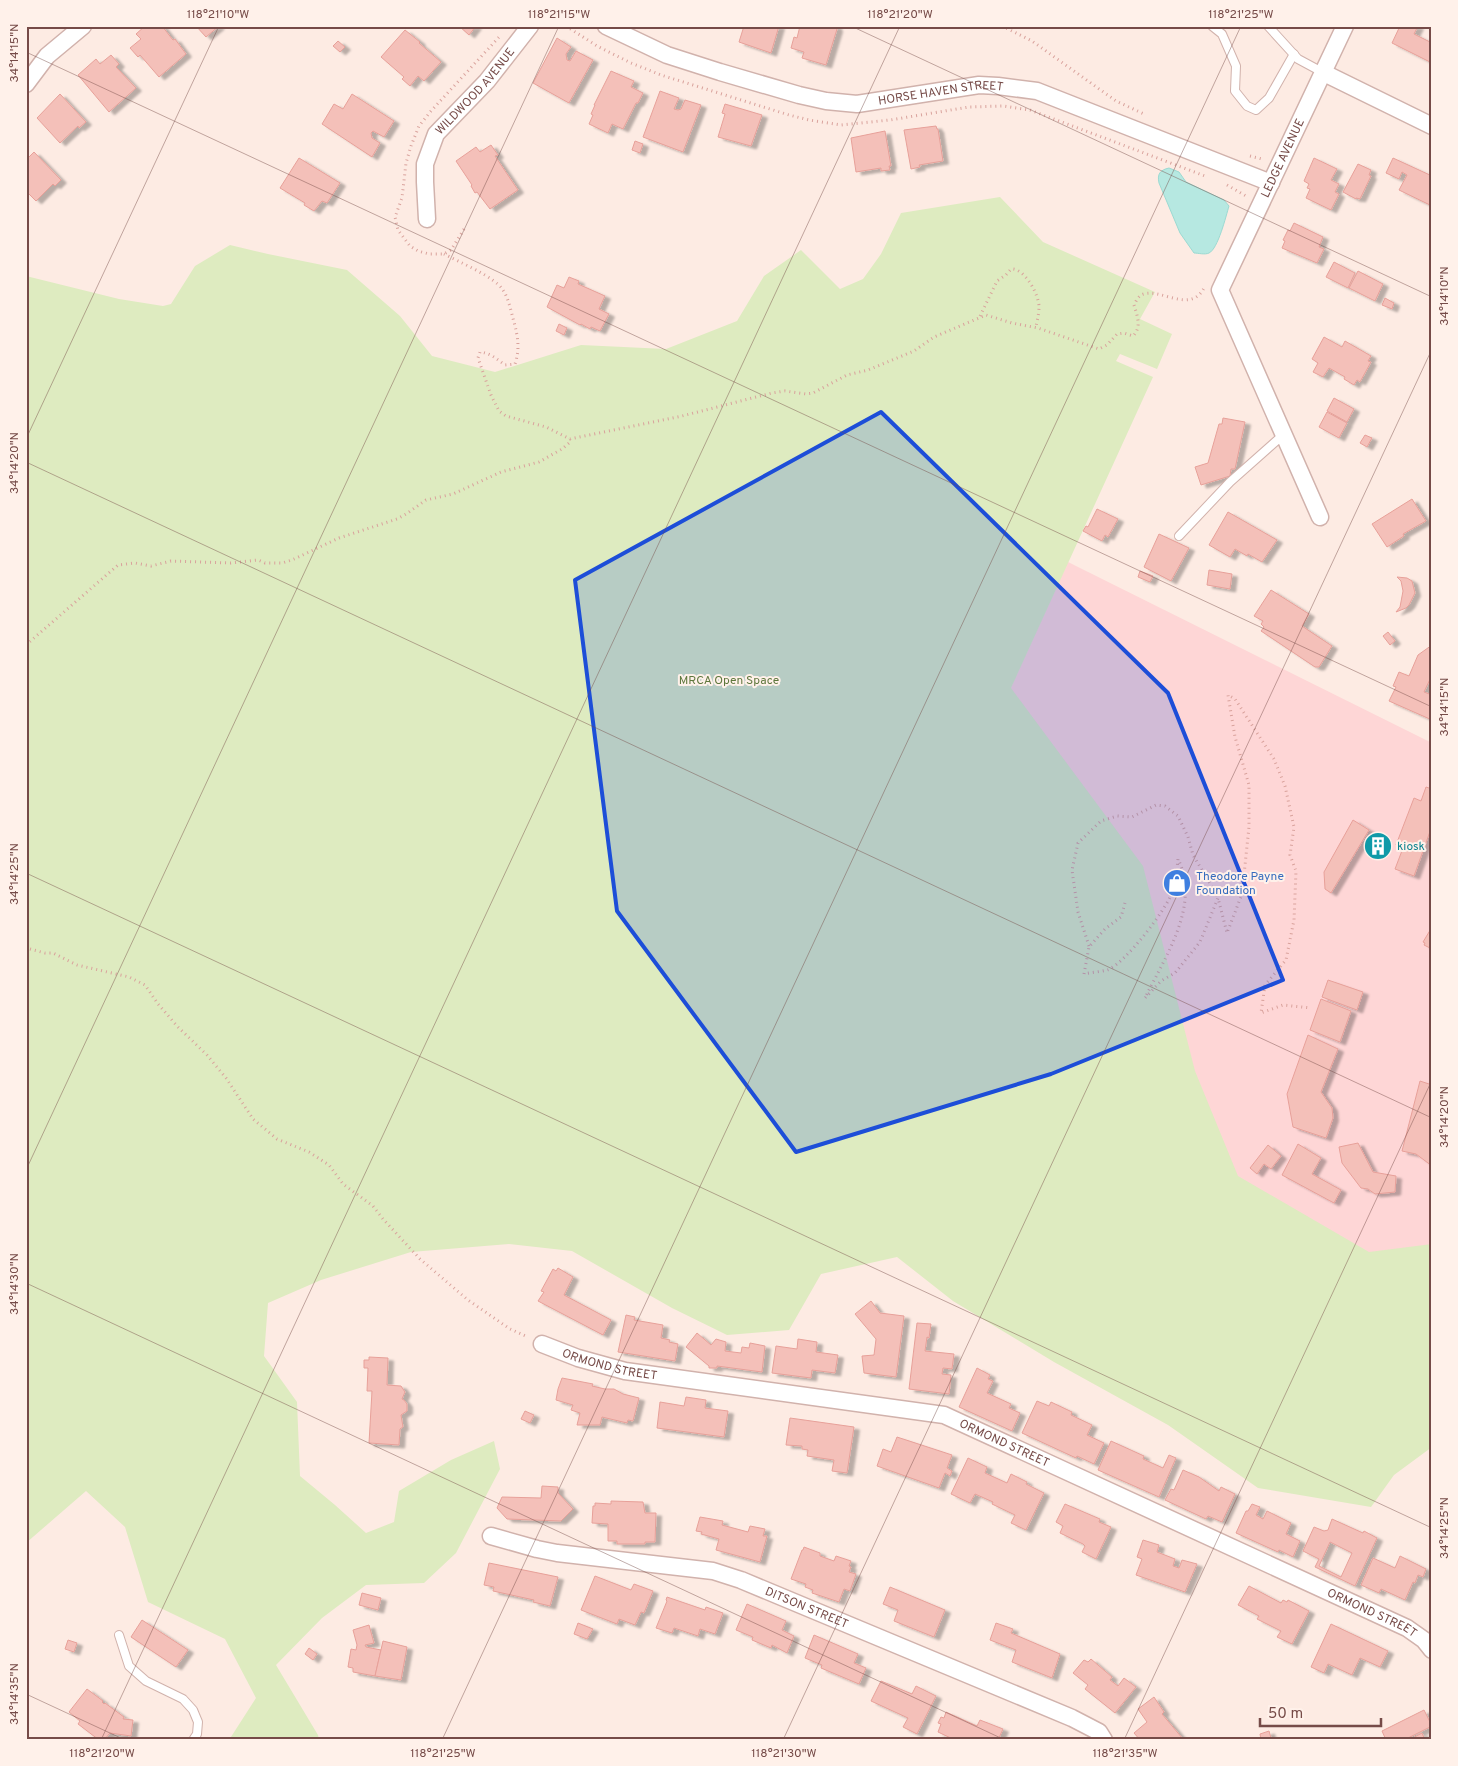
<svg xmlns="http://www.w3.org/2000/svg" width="1458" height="1766" font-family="Overpass,sans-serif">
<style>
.commercial{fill:#fed6d6}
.green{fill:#deebc0}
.water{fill:#b6e8e1;stroke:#9cdad2}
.building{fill:#f4c0b9;stroke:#e7a099;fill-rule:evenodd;filter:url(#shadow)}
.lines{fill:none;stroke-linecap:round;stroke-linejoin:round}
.lane-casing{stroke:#d1b2ac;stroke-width:10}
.street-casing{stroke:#d1b2ac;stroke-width:19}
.path{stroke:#d9a29c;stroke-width:3;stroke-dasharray:1 4;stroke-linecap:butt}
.lane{stroke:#fff;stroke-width:8}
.street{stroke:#fff;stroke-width:16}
.marked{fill:#1d4ed8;fill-opacity:0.2;stroke:#1d4ed8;stroke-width:4;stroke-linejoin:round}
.ticks{fill:none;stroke:#764b48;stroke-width:1;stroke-opacity:0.45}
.labels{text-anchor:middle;stroke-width:4;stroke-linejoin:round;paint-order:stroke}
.street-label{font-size:12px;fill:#764b48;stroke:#fff1ea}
.park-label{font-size:12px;fill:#5e773c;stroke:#fff1ea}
.culture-label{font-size:12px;fill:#0d838f;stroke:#fff1ea;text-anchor:start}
.shop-label{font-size:12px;fill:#366cbe;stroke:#fff1ea;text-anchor:start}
.neatline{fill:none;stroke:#764b48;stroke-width:2}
.ticks-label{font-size:12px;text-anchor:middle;fill:#764b48}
</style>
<defs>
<filter id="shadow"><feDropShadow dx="5.5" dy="3" stdDeviation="1" flood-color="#0004"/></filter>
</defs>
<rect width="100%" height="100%" fill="#fdebe3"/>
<!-- commercial -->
<polygon class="commercial" points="1068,562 1432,743 1432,1293 858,1023"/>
<!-- green -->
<polygon class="green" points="1000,197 1043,242 1155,292 1140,319 1172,334 1157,369 1120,354 1116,361 1153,377 1011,688 1143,866 1195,1071 1238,1176 1369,1252 1432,1244 1432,1447 1394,1475 1371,1507 1258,1488 1168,1425 1054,1362 953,1301 897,1257 821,1274 789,1330 727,1335 672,1308 572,1251 509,1244 411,1252 321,1280 268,1303 264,1356 297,1402 300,1476 335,1505 366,1533 394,1522 399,1491 451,1460 494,1441 500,1469 456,1553 424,1583 366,1585 322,1618 276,1665 318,1735 319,1740 229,1740 256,1698 225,1639 148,1602 125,1527 86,1491 26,1543 26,276 119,299 163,306 171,304 195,266 230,245 268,254 347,270 400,316 432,356 495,372 581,345 666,349 737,321 764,276 801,250 840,289 863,279 881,254 901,213"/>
<!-- water -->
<path class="water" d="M1169 168 1179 172 1186 182 1224 200 1229 206C1226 216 1218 249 1209 253 1205 255 1198 253 1194 253L1180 233 1159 183C1157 174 1160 170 1169 168Z"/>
<!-- building -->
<g class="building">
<polygon points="145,26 162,26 173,40 175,39 186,54 159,77 140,55 138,57 130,48 141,39 136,34"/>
<polygon points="196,26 219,26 206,37"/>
<polygon points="459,26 476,26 469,35"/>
<polygon points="744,26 779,26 771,53 739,42"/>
<polygon points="800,26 836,26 837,29 826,65 802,58 804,52 791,48 794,37 797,38"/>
<polygon points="1400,26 1418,26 1414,34 1432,43 1432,63 1392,43"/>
<polygon points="405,30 420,42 419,43 441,62 424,81 418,76 410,86 402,79 404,77 381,57"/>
<polygon points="557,38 571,47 566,54 567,60 570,61 576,51 593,60 569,103 533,83"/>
<polygon points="338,41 345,47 340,52 333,46"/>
<polygon points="111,55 119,64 116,67 136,88 109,112 78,75 96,59 100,64"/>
<polygon points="611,71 634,81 631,87 643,93 638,103 636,103 623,129 612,124 608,133 589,124 593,115 591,114 595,105 594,105"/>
<polygon points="660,91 679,98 674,109 678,110 681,109 685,100 701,105 683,152 643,137"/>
<polygon points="60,94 86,122 79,128 78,126 60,143 37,118"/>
<polygon points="352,94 394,121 384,137 373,131 371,133 372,138 380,143 372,157 322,124 334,104 343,109"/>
<polygon points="725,104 762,115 751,146 718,137 725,114 722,113"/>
<polygon points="936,126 937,129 938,129 943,161 919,165 920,167 911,169 904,130"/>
<polygon points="885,131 891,166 889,166 890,170 881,171 881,168 856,172 851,138"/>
<polygon points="635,141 643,144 640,153 632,150"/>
<polygon points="491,145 498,155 495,156 518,190 490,209 477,192 475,193 471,186 472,185 456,161 476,147 480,152"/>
<polygon points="34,152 61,180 55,186 53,184 36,201 26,191 26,160"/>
<polygon points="299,158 340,183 327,203 322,201 314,211 304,205 305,203 280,188"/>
<polygon points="1314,158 1337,169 1331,180 1339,184 1335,192 1339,194 1331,210 1306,198 1310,189 1307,188 1309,184 1304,181"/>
<polygon points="1393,158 1432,176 1432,206 1399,190 1407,175 1402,172 1399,179 1386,173"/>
<polygon points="1358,164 1371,170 1369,175 1371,176 1360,199 1356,198 1356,199 1343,192"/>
<polygon points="1294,223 1323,237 1319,247 1324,249 1317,263 1282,248 1285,241 1283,240 1288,230 1290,231"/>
<polygon points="1334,262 1355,273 1348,288 1326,277"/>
<polygon points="1358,271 1383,284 1375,301 1349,288"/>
<polygon points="569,277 579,281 578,284 605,296 599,309 609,314 600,331 591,327 590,329 581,324 580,325 547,307 557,285 564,288"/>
<polygon points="1385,298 1394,303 1392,309 1382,305"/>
<polygon points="559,324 567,328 564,335 556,331"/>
<polygon points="1324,337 1342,347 1345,341 1371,356 1368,361 1371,362 1360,382 1357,380 1354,385 1344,379 1345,377 1329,368 1323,377 1313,372 1318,363 1312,359"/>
<polygon points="1334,398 1354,409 1347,422 1327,411"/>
<polygon points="1327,412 1347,423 1339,438 1319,427"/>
<polygon points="1223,418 1245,422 1235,469 1231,469 1230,476 1201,485 1195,467 1208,463 1219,424 1222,424"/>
<polygon points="1365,435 1372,438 1367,447 1360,443"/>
<polygon points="1412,499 1426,521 1403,534 1404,536 1387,547 1372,524"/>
<polygon points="1097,509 1118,519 1108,537 1105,535 1102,541 1083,531 1086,526 1088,527"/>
<polygon points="1228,512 1277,540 1262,562 1248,554 1247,556 1235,549 1230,557 1209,545"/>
<polygon points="1159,534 1189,548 1171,581 1144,567"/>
<polygon points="1209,570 1232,574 1230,589 1207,585"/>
<polygon points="1140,571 1153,576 1150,582 1138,577"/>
<polygon points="1397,577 1407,578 1412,581 1415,593 1409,605 1406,608 1396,612 1400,607 1403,591 1401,581"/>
<polygon points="1271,590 1309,614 1302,626 1332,646 1319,667 1315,667 1261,631 1264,627 1261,624 1263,621 1254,616"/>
<polygon points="1388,632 1395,641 1390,645 1383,636"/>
<polygon points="1432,645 1432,675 1424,692 1432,695 1432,720 1389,701 1396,687 1393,686 1399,672 1409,676 1418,655"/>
<polygon points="1426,787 1432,789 1432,826 1414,876 1395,869 1403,848 1396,845 1414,798 1421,801"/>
<polygon points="1353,820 1369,830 1331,893 1325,889 1324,872"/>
<polygon points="1376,840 1384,843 1380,853 1372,850"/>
<polygon points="1432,927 1432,949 1424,945 1425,943 1423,942"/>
<polygon points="1328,980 1363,992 1357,1010 1322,997"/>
<polygon points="1321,999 1351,1011 1340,1042 1310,1030"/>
<polygon points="1308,1035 1338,1049 1321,1092 1332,1108 1333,1118 1326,1138 1293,1127 1287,1094"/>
<polygon points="1420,1081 1432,1085 1432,1166 1416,1154 1402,1151"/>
<polygon points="1358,1143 1373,1172 1396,1176 1395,1192 1375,1194 1368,1189 1361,1188 1342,1163 1339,1147"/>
<polygon points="1298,1144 1321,1158 1312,1174 1341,1190 1334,1203 1282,1175"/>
<polygon points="1268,1145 1281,1156 1271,1169 1264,1164 1257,1174 1250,1168"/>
<polygon points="558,1268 573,1277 564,1295 611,1320 603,1335 538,1301 544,1292 541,1291 553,1269 556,1271"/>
<polygon points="871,1301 880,1313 904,1316 896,1377 864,1373 862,1356 874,1355 876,1339 855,1314"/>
<polygon points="626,1315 635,1317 634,1320 663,1325 661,1338 670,1340 669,1342 678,1344 675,1361 618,1352"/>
<polygon points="917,1323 931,1324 929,1338 927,1337 925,1351 954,1354 952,1369 943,1368 942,1374 951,1375 949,1394 909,1389"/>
<polygon points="697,1333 711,1345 716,1339 726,1342 725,1351 741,1353 742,1347 749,1348 750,1343 765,1346 762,1372 717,1366 717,1368 709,1368 709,1366 686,1347"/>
<polygon points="798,1339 817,1342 816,1352 838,1355 835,1373 812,1370 811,1378 772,1373 776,1346 797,1349"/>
<polygon points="369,1357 388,1358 387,1385 401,1386 405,1392 402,1399 404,1400 407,1404 407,1411 401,1415 403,1427 400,1429 399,1445 369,1443 372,1391 367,1391 368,1368 364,1368 364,1360 369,1360"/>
<polygon points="977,1368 990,1375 988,1379 993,1381 987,1393 1011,1404 1009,1408 1020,1413 1012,1431 959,1407"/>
<polygon points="562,1378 593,1384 592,1386 605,1389 614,1389 623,1394 639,1398 633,1421 628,1420 627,1423 602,1417 600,1425 577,1425 580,1413 571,1410 573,1405 556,1400 558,1389"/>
<polygon points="686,1397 706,1400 705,1408 728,1411 724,1437 657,1428 660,1402 684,1406"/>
<polygon points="1037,1401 1049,1406 1051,1402 1072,1412 1071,1415 1092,1425 1087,1435 1104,1443 1094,1464 1077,1456 1076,1458 1022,1433"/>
<polygon points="525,1411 534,1415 530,1423 521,1419"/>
<polygon points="790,1418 854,1427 847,1473 832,1471 834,1460 807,1456 808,1450 802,1449 802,1446 786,1445"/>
<polygon points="897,1437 952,1455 947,1468 952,1471 950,1476 945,1473 939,1488 877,1466 883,1449 891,1452"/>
<polygon points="1111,1441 1144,1456 1143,1459 1163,1468 1169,1455 1176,1458 1159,1497 1098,1470"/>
<polygon points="968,1458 987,1467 985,1473 1007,1483 1011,1474 1027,1482 1026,1484 1044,1493 1026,1530 1011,1523 1015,1515 992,1504 993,1502 975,1494 970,1503 951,1494"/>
<polygon points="1183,1470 1199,1477 1219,1491 1221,1487 1235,1494 1222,1522 1208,1516 1206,1519 1165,1500 1171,1489 1174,1490"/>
<polygon points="542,1486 558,1487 558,1493 573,1509 561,1521 507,1519 497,1508 502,1497 541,1498"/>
<polygon points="611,1501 643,1502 645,1513 656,1513 655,1542 645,1542 645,1544 617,1544 617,1541 608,1541 608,1524 592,1523 593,1506 595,1506 595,1503 611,1504"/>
<polygon points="1065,1504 1100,1519 1099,1522 1111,1527 1096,1559 1082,1552 1085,1546 1083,1544 1060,1533 1063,1526 1056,1522"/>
<polygon points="1252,1504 1260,1507 1256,1515 1263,1519 1267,1511 1291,1523 1286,1534 1300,1541 1293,1557 1279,1550 1278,1552 1236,1533 1246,1511 1248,1511"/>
<polygon points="700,1517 723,1521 722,1525 748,1532 750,1526 765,1529 763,1536 767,1536 760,1562 716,1550 719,1539 701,1534 702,1532 696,1531"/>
<path d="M1332 1519 1363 1533 1364 1531 1377 1538 1355 1586 1315 1567 1319 1559 1303 1551 1314 1527 1324 1531 1328 1530ZM1330 1542 1352 1553 1341 1577 1319 1566Z"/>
<polygon points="1143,1540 1159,1545 1157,1552 1175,1559 1173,1566 1179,1568 1182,1560 1197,1564 1185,1592 1136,1575 1142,1559 1137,1557"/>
<polygon points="804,1547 820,1553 820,1556 834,1561 836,1556 851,1561 849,1566 851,1567 849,1572 856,1574 850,1591 844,1589 839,1602 812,1593 813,1590 805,1587 806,1584 791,1579 802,1550 803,1550"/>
<polygon points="1400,1556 1426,1569 1423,1577 1418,1575 1415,1583 1413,1582 1405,1600 1381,1589 1379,1593 1361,1585 1373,1558 1395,1568"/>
<polygon points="489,1563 558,1577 550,1606 533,1602 534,1600 493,1591 494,1587 484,1585"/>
<polygon points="595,1576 631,1590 634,1584 653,1591 644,1613 641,1612 635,1625 619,1619 617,1624 581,1610"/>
<polygon points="1249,1586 1281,1603 1283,1600 1287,1602 1288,1600 1309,1611 1292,1644 1277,1637 1281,1631 1257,1619 1259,1616 1238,1605"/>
<polygon points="890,1587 945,1610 934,1637 894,1621 898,1610 883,1604"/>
<polygon points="362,1593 381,1598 378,1610 359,1605"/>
<polygon points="667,1597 705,1610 706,1607 723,1613 715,1634 700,1629 698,1636 674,1628 672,1633 656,1628 667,1601 666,1600"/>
<polygon points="747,1604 786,1621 782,1630 794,1636 787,1653 772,1645 771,1648 752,1640 753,1637 736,1630"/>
<polygon points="142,1620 188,1650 176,1667 131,1637"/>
<polygon points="578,1623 593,1629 587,1639 574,1634"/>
<polygon points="996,1623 1013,1629 1011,1633 1060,1654 1052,1678 1012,1662 1016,1650 990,1640"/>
<polygon points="1331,1624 1388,1651 1380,1667 1360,1658 1352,1675 1328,1664 1324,1673 1311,1667"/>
<polygon points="369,1625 374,1643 365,1645 366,1647 381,1650 375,1676 353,1672 353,1668 348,1667 351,1649 356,1650 357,1645 353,1630"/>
<polygon points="814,1635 858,1654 854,1663 866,1668 859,1684 821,1668 822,1665 805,1658"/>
<polygon points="68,1640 77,1643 74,1652 65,1649"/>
<polygon points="383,1641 407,1647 401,1680 375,1676"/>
<polygon points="309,1648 317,1654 313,1660 305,1654"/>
<polygon points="1091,1659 1112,1677 1110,1680 1118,1686 1124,1678 1136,1687 1115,1713 1085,1689 1088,1685 1073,1673 1084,1660 1088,1662"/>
<polygon points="881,1681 912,1694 916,1686 936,1696 917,1734 903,1727 908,1718 871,1701"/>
<polygon points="87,1689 103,1701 102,1702 104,1704 105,1703 124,1717 123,1719 133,1720 131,1736 110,1733 104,1740 99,1740 78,1724 80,1721 69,1712"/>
<polygon points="1154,1697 1164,1712 1162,1714 1183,1739 1182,1740 1140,1740 1134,1733 1147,1722 1138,1709"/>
<polygon points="1424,1710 1432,1726 1408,1738 1409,1740 1422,1733 1425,1740 1386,1740 1382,1731"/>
<polygon points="946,1712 977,1726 980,1720 1003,1729 998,1740 955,1740 938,1732 941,1724 938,1723 941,1717 944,1718"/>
<polygon points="1269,1731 1271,1738 1261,1740 1260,1734"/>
</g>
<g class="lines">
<defs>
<g id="lane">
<polyline points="1212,26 1222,34 1236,66 1235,91 1247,106 1256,110 1269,98 1294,54"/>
<polyline points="1268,26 1298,59 1324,73"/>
<polyline points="1179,536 1230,482 1283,435"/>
<polyline points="119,1635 129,1666 146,1681 183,1699 193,1710 198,1722 197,1734 193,1740"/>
</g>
<g id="street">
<path id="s1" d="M606 26 667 55 720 72 799 95 826 101 857 104 979 85 998 86 1037 91 1271 183"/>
<polyline points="1324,73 1432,126"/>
<polyline points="26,84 47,56 83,26"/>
<path id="s2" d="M427 219 425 182V164L436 134 487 81 530 26"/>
<path id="s3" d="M1320 517 1220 290 1345 26"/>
<path id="s4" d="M542 1344 578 1358 625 1371 944 1415 1407 1628 1424 1640 1432 1650"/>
<path id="s5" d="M491 1536 537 1549 557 1553 713 1571 741 1580 1072 1718 1099 1732 1104 1740"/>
</g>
</defs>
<!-- lane casing -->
<use href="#lane" class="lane-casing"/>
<!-- street casing -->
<use href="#street" class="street-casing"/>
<!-- path -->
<g class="path">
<polyline points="566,26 597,46 631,63 661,75 789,115 809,120 841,125 890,120 969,107 1003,106 1030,110 1205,176"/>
<polyline points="1002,26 1032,41 1116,101 1144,114"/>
<polyline points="1250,156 1262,159"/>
<polyline points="1227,185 1246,196"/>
<polyline points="464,229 451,250 444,254 429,254 418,251 410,246 398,230 395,217 402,198 406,163 411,146 419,126 431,111 501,35"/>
<path d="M444 254C459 262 495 277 503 290 509 299 511 312 514 322 518 337 520 349 515 364L505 365C497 359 490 353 480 352L478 358 491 395 499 411 506 416 546 427 570 439 682 416 772 393 785 391 806 394 813 393 847 375 868 370 914 351 934 337 986 315 1012 323 1038 328 1099 349 1107 345 1117 334 1124 333 1133 336C1142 327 1137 315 1134 305 1136 301 1138 297 1141 295 1159 286 1190 315 1204 288"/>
<path d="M980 316 997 281 1006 275 1011 269C1025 268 1039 295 1039 307 1039 314 1037 321 1036 327"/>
<polyline points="26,645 118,565 135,563 151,566 171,561 231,563 258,560 265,563 282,563 292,560 339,538 397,519 406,514 426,500 453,494 501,472 539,462 562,449 569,443 570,439"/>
<path d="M1125 903 1121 917 1105 929 1089 947 1084 974C1092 972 1100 972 1107 970 1124 965 1168 908 1173 890 1176 881 1177 869 1178 859 1201 905 1165 957 1145 998L1161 981 1175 973 1200 942 1218 898 1227 933 1242 894 1249 827V785L1235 737 1228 695 1235 699 1274 759 1285 786 1294 827 1290 855 1296 871 1294 920 1286 960 1265 985 1261 1013 1283 1005 1311 1008"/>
<polyline points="26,946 30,949 45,953 53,953 77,965 129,977 145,985 158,1004 178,1027 207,1055 226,1078 253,1119 277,1139 309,1152 329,1165 343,1184 373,1206 383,1219 420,1259 468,1300 510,1329 528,1337"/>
<polyline points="1089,946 1078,912 1072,870 1078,843 1101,821 1117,816 1132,817 1156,805 1165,806 1178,816 1188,837 1193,855 1218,897"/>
</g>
<!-- lane -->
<use href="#lane" class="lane"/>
<!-- street -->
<use href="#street" class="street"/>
</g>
<!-- marked area -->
<path class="marked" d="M881 412 1168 693 1283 980 1051 1074 796 1152 617 911 575 580Z"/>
<!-- ticks -->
<path class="ticks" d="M851 26 1432 297M26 52 1432 707M26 439 219 26M26 462 1432 1118M26 873 1432 1528M26 1170 559 26M26 1283 1005 1740M26 1694 125 1740M101 1740 900 26M442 1740 1241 26M783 1740 1432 349M1124 1740 1432 1080"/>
<!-- icons -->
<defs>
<symbol id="building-disc" viewBox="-11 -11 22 22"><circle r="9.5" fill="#0f9aa8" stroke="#fff1ea"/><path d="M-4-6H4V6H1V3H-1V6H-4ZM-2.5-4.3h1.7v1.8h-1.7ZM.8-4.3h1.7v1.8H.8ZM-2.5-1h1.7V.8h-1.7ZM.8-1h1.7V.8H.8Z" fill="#fff"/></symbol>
<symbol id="shop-disc" viewBox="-11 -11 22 22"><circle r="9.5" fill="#3f7fe0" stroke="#fff1ea"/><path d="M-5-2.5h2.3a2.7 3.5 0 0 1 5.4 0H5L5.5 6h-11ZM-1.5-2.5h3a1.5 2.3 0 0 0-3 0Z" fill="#fff"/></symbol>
</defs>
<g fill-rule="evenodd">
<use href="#building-disc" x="1362" y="830" width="32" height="32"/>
<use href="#shop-disc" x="1161" y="867" width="32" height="32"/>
</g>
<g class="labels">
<!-- street labels -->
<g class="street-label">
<text dy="4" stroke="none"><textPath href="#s2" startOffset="145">WILDWOOD AVENUE</textPath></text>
<text dy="4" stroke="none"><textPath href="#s1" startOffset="349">HORSE HAVEN STREET</textPath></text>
<text dy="4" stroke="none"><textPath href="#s3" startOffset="394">LEDGE AVENUE</textPath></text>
<text dy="4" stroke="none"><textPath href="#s4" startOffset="71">ORMOND STREET</textPath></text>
<text dy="4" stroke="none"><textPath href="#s4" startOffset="476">ORMOND STREET</textPath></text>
<text dy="4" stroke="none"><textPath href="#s5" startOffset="326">DITSON STREET</textPath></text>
<text dy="4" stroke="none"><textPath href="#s4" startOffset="881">ORMOND STREET</textPath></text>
</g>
<!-- park labels -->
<g class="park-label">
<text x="729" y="684">MRCA Open Space</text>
</g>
<!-- culture labels -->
<g class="culture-label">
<text x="1397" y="850">kiosk</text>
</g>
<!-- shop labels -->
<g class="shop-label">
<text x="1196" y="880">Theodore Payne<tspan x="1196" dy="14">Foundation</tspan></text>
</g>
</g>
<!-- border -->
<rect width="1458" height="1766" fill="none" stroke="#fff1ea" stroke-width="55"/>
<!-- scale -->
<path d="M1260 1718v8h121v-8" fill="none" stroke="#764b48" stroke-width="2.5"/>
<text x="1268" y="1718" font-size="15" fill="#764b48" stroke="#fff1ea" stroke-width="4" paint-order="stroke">50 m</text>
<rect x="28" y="28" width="1402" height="1710" class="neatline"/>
<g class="ticks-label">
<text x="218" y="18">118°21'10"W</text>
<text x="559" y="18">118°21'15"W</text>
<text x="900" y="18">118°21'20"W</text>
<text x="1241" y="18">118°21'25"W</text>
<text transform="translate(14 53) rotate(-90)" y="4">34°14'15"N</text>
<text transform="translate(1444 296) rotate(-90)" y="4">34°14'10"N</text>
<text transform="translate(14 463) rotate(-90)" y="4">34°14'20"N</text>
<text transform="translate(1444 707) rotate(-90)" y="4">34°14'15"N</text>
<text transform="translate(14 874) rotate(-90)" y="4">34°14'25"N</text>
<text transform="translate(1444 1117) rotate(-90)" y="4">34°14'20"N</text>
<text transform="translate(14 1284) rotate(-90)" y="4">34°14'30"N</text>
<text transform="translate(1444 1528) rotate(-90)" y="4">34°14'25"N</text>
<text transform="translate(14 1694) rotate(-90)" y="4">34°14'35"N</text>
<text x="102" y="1757">118°21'20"W</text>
<text x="443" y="1757">118°21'25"W</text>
<text x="784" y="1757">118°21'30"W</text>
<text x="1125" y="1757">118°21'35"W</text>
</g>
</svg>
